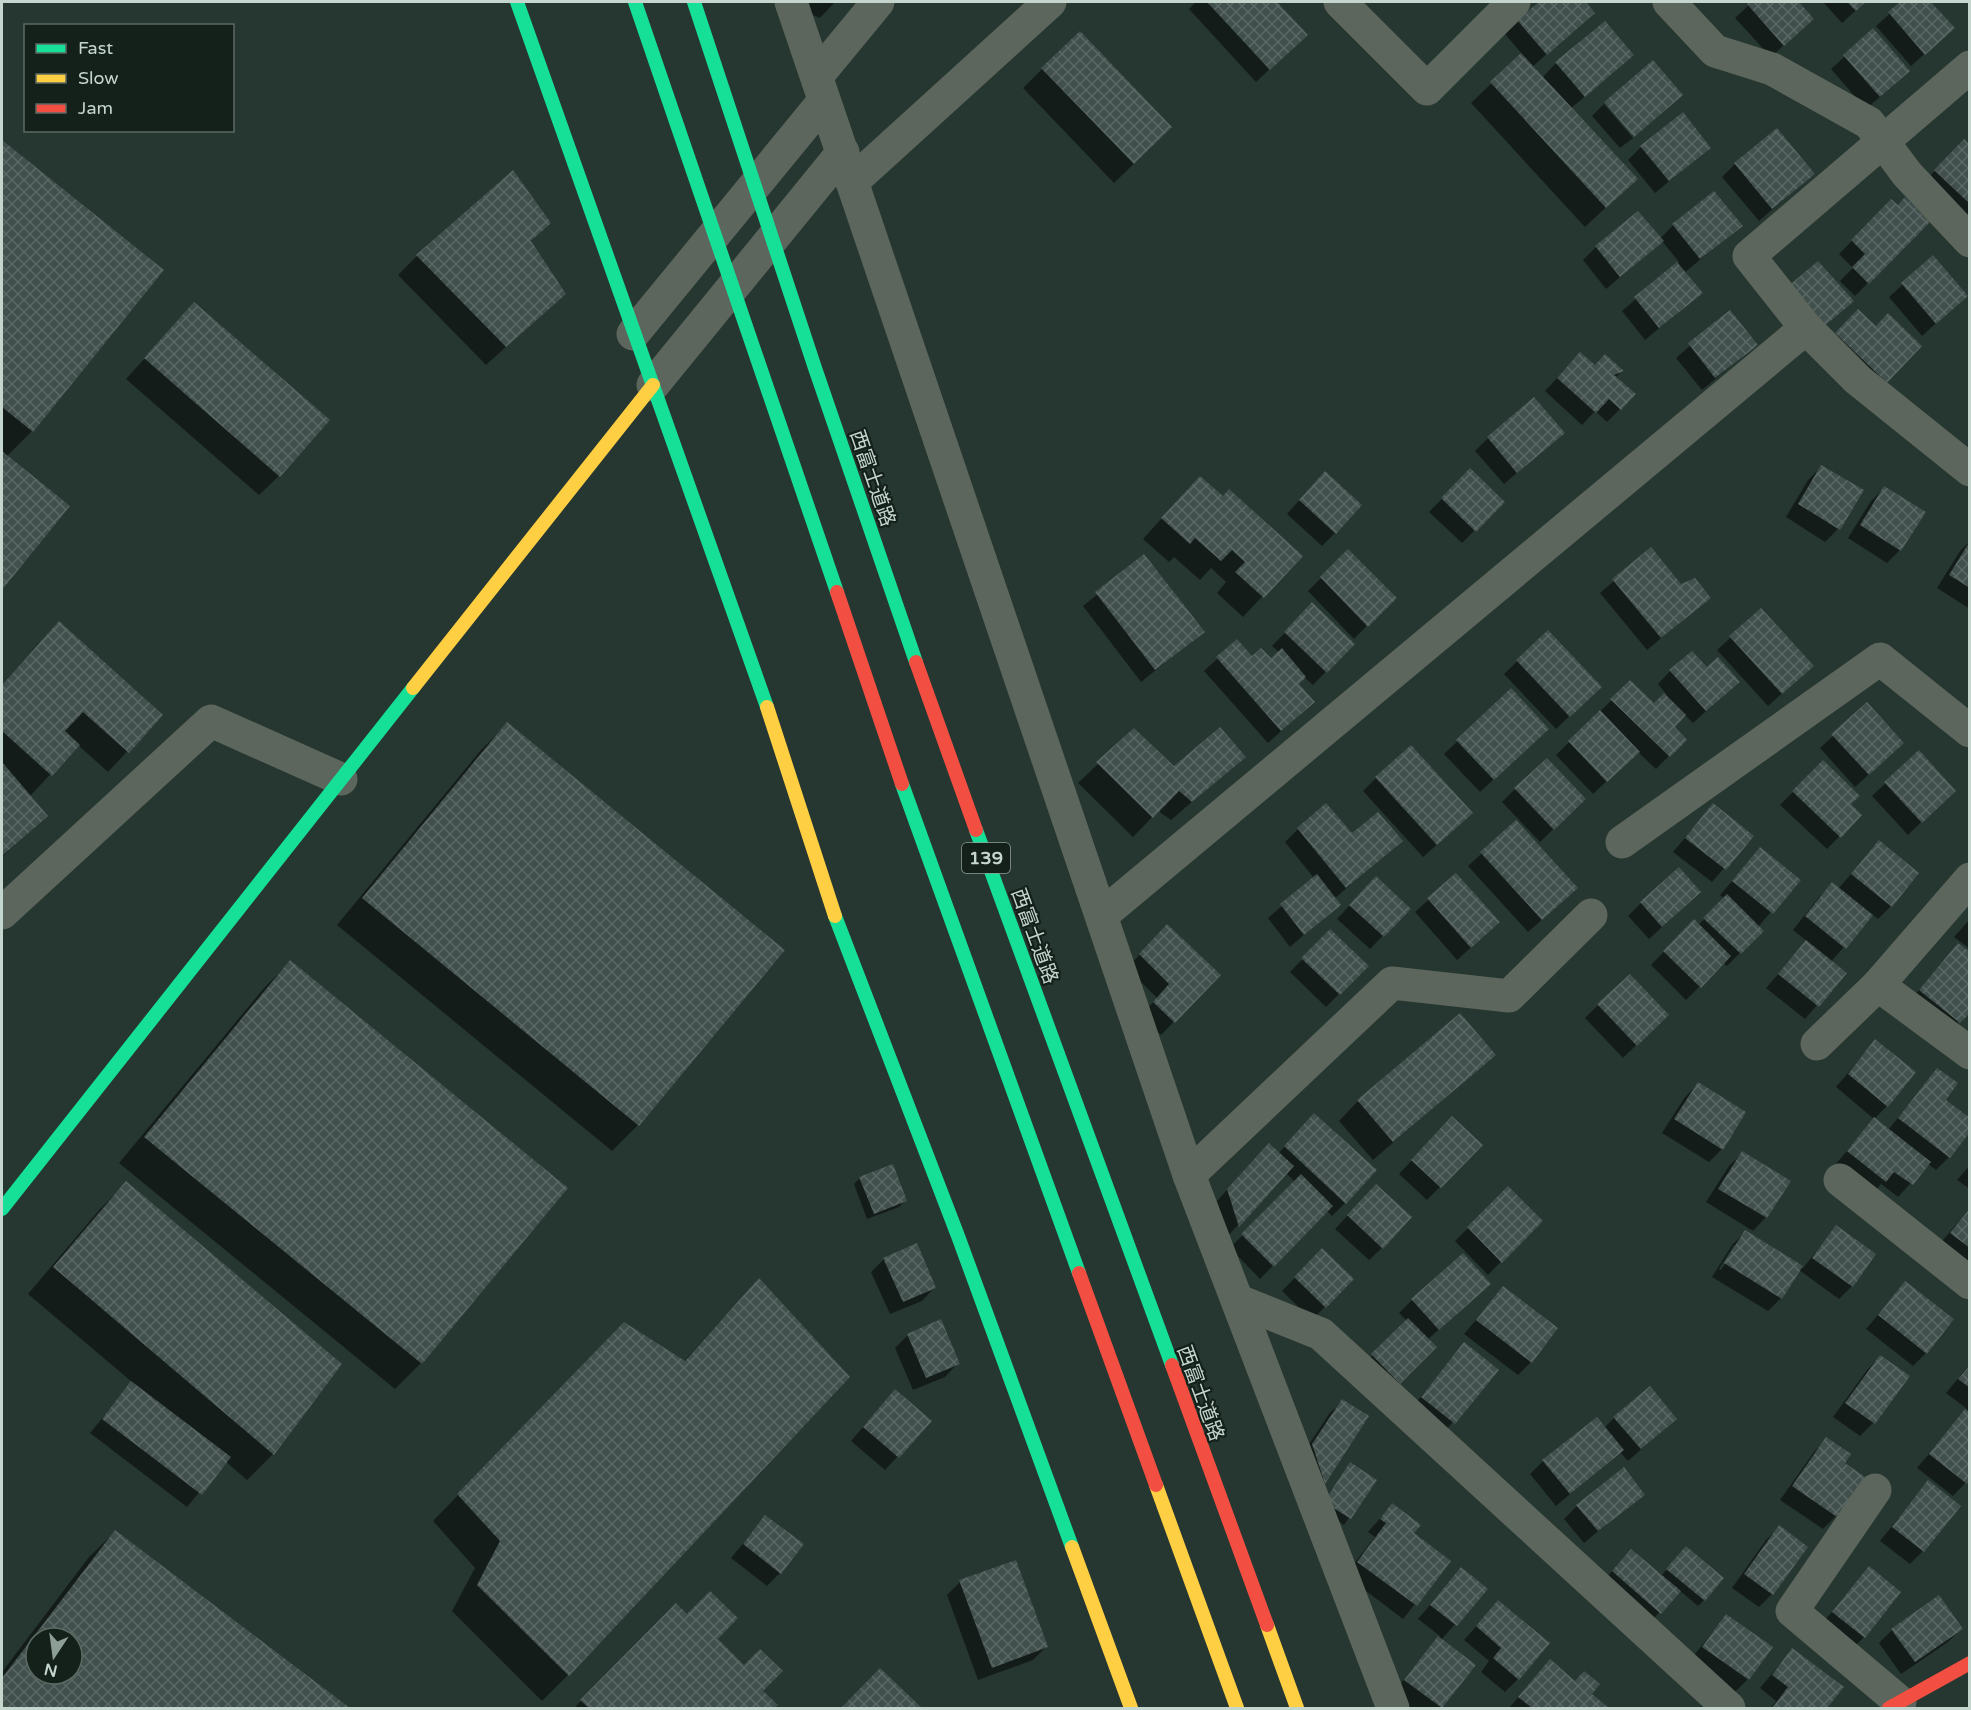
<svg xmlns="http://www.w3.org/2000/svg" width="1971" height="1710" font-family="'Varela Round','Noto Sans JP',sans-serif">
<style>
.shadow{fill:#0007;fill-rule:evenodd}
.building{fill:url(#building-cross-hatch);fill-rule:evenodd}
.lines{fill:none;stroke-linecap:round;stroke-linejoin:round}
.street{stroke:#5c665c;stroke-width:33}
.fast{stroke:#16e098;stroke-width:14}
.slow{stroke:#ffcf43;stroke-width:14}
.jam{stroke:#f24e42;stroke-width:14}
.labels{text-anchor:middle;stroke-width:4.5;stroke-linejoin:round;paint-order:stroke}
.shield{fill:#14211b;stroke:#90a098;stroke-width:1.5}
.shield-label{font-size:18px;font-weight:bold;fill:#c5d6ce}
.street-label{font-size:20px;fill:#c5d6ce;stroke:#14211b}
</style>
<defs>
<pattern id="building-cross-hatch" width="8" height="8" patternUnits="userSpaceOnUse" patternTransform="scale(1.5)"><rect width="8" height="8" fill="#41504d"/><path d="M0 0l8 8M0 8l8-8" fill="none" stroke="#5b6865"/></pattern>
</defs>
<rect width="100%" height="100%" fill="#263630"/>
<!-- shadow -->
<g class="shadow">
<polygon points="804,2 835,2 820,18 806,12"/>
<polygon points="1196,2 1275,2 1306,35 1256,82 1189,9"/>
<polygon points="1541,2 1584,2 1593,13 1532,67 1542,78 1556,63 1619,68 1570,109 1636,179 1585,227 1471,103 1522,54 1505,34"/>
<polygon points="1752,2 1797,2 1812,19 1771,57 1735,18"/>
<polygon points="1823,2 1865,2 1842,23"/>
<polygon points="1903,2 1929,2 1953,28 1911,66 1876,26"/>
<polygon points="1873,31 1895,84 1866,109 1831,69"/>
<polygon points="1042,69 1151,147 1114,183 1023,88"/>
<polygon points="1604,104 1633,138 1620,148 1592,116"/>
<polygon points="1964,141 1970,147 1970,230 1922,184"/>
<polygon points="2,142 162,270 32,431 6,457 68,507 2,588"/>
<polygon points="1641,147 1709,148 1655,193 1628,160"/>
<polygon points="1735,164 1813,174 1759,221 1722,177"/>
<polygon points="1891,201 1898,207 1928,222 1855,296 1840,281 1853,268 1839,254"/>
<polygon points="549,223 530,243 564,294 486,365 398,275 417,256"/>
<polygon points="1673,225 1741,226 1684,273 1701,293 1645,340 1622,311 1679,262 1662,241 1606,289 1583,260 1596,247 1660,239"/>
<polygon points="1933,257 1966,296 1922,336 1889,297"/>
<polygon points="194,304 279,476 259,495 126,379"/>
<polygon points="1858,311 1876,328 1920,346 1873,394 1823,347"/>
<polygon points="1729,312 1756,345 1702,390 1676,358"/>
<polygon points="1594,366 1622,371 1615,378 1620,409 1607,422 1595,411 1582,425 1545,391 1567,367"/>
<polygon points="1563,433 1504,484 1475,451 1488,438"/>
<polygon points="1822,466 1838,529 1825,542 1786,517 1808,480"/>
<polygon points="1470,470 1503,502 1462,543 1429,512"/>
<polygon points="1312,486 1335,533 1322,546 1287,514"/>
<polygon points="1884,488 1900,550 1887,563 1848,538 1871,501"/>
<polygon points="1181,497 1223,498 1300,556 1243,617 1217,593 1226,582 1211,568 1200,580 1174,557 1169,562 1143,539"/>
<polygon points="1970,541 1970,609 1937,588 1960,551"/>
<polygon points="1651,549 1681,586 1709,598 1647,650 1600,593"/>
<polygon points="1348,551 1394,598 1354,639 1308,591"/>
<polygon points="1144,556 1203,632 1141,682 1083,606"/>
<polygon points="1312,605 1353,644 1313,685 1304,677 1297,684 1300,714 1268,743 1204,671 1237,641 1252,658 1270,660 1279,652 1272,646"/>
<polygon points="1761,610 1799,678 1768,706 1717,650"/>
<polygon points="1548,632 1600,687 1556,729 1504,674"/>
<polygon points="39,643 161,715 108,772 78,745 30,796 46,816 2,857 2,685"/>
<polygon points="1670,671 1725,694 1693,723 1685,715 1672,727 1685,740 1656,769 1638,752 1593,794 1556,755 1630,682 1654,705 1666,694 1658,684"/>
<polygon points="1511,691 1534,742 1480,792 1444,754"/>
<polygon points="507,724 783,950 638,1125 612,1151 337,925 481,750"/>
<polygon points="1134,730 1174,768 1244,757 1171,820 1158,811 1133,837 1078,783"/>
<polygon points="1833,736 1889,756 1855,787 1820,748"/>
<polygon points="1919,752 1941,803 1908,835 1872,796"/>
<polygon points="1823,762 1849,804 1860,815 1827,849 1780,805"/>
<polygon points="1376,778 1458,826 1423,857 1363,791"/>
<polygon points="1515,789 1571,812 1540,842 1502,802"/>
<polygon points="1713,805 1752,836 1712,882 1673,852"/>
<polygon points="1516,822 1563,901 1528,932 1468,866"/>
<polygon points="1298,829 1401,841 1334,899 1339,904 1290,947 1268,918 1314,878 1285,842"/>
<polygon points="1879,842 1917,873 1891,906 1878,919 1872,914 1831,962 1845,973 1805,1019 1766,988 1807,941 1793,930 1819,897 1832,884 1838,889"/>
<polygon points="1760,849 1798,880 1758,927 1762,931 1727,966 1723,963 1686,1000 1651,965 1694,921 1698,925 1725,899 1720,895"/>
<polygon points="1456,875 1485,935 1457,960 1415,912"/>
<polygon points="1363,891 1409,909 1370,949 1337,919"/>
<polygon points="1641,903 1686,905 1649,939 1628,916"/>
<polygon points="1970,919 1970,949 1954,937"/>
<polygon points="1167,926 1219,975 1161,1035 1141,1016 1157,998 1127,968"/>
<polygon points="1330,931 1367,966 1326,1007 1290,972"/>
<polygon points="1958,945 1970,1010 1946,1035 1907,1004"/>
<polygon points="290,962 566,1188 421,1363 395,1389 119,1163 264,988"/>
<polygon points="1598,1005 1667,1015 1623,1058 1585,1018"/>
<polygon points="1875,1041 1887,1106 1874,1119 1888,1130 1937,1070 1944,1100 1949,1157 1936,1170 1928,1164 1898,1197 1881,1184 1872,1194 1835,1165 1874,1119 1836,1087"/>
<polygon points="1494,1055 1373,1160 1339,1121 1358,1101"/>
<polygon points="1698,1084 1722,1149 1709,1162 1662,1133 1685,1097"/>
<polygon points="1301,1128 1345,1203 1332,1216 1327,1211 1260,1279 1230,1248 1295,1182 1286,1173 1226,1238 1215,1203 1256,1158 1278,1154"/>
<polygon points="1439,1131 1481,1145 1427,1200 1399,1174"/>
<polygon points="1742,1153 1788,1181 1766,1217 1753,1231 1706,1202 1729,1166"/>
<polygon points="1970,1165 1970,1189 1957,1180"/>
<polygon points="860,1178 905,1201 899,1207 867,1219 854,1184"/>
<polygon points="126,1183 340,1364 273,1454 247,1480 225,1461 187,1507 90,1433 132,1382 28,1294 100,1209"/>
<polygon points="1508,1188 1541,1221 1488,1275 1455,1241"/>
<polygon points="1363,1199 1382,1248 1369,1260 1335,1229"/>
<polygon points="1970,1208 1970,1271 1938,1246"/>
<path d="M1836 1227 1852 1286 1839 1299 1799 1270 1781 1298 1768 1311 1712 1277 1732 1245 1745 1232 1803 1268ZM1734 1245H1737L1721 1270 1719 1269Z"/>
<polygon points="1322,1250 1352,1279 1312,1320 1282,1291"/>
<polygon points="884,1259 935,1287 922,1301 890,1314 871,1272"/>
<polygon points="759,1280 568,1675 542,1701 452,1611 475,1568 433,1521 598,1350 684,1361"/>
<polygon points="1905,1283 1926,1353 1913,1366 1866,1329"/>
<polygon points="1503,1288 1531,1362 1518,1375 1464,1334"/>
<polygon points="1476,1297 1427,1340 1435,1347 1386,1396 1359,1369 1407,1321 1399,1313 1412,1300"/>
<polygon points="908,1335 958,1363 945,1377 913,1390 895,1348"/>
<polygon points="1464,1344 1496,1370 1441,1436 1409,1411"/>
<polygon points="1880,1357 1908,1377 1873,1423 1860,1436 1833,1417 1867,1370"/>
<polygon points="1970,1364 1970,1478 1953,1496 1917,1468 1967,1409 1946,1393"/>
<polygon points="1342,1401 1367,1417 1324,1483 1300,1458 1329,1414"/>
<polygon points="882,1405 930,1421 885,1470 851,1441"/>
<polygon points="1614,1418 1675,1419 1628,1461 1620,1452 1556,1506 1530,1474 1543,1461 1604,1428"/>
<polygon points="1827,1439 1843,1463 1836,1516 1823,1529 1780,1500 1814,1452"/>
<polygon points="1351,1464 1375,1480 1344,1525 1319,1509"/>
<polygon points="1928,1482 1923,1551 1910,1564 1880,1541"/>
<polygon points="1643,1494 1584,1543 1564,1519 1577,1506"/>
<polygon points="1392,1505 1412,1534 1449,1561 1403,1619 1345,1575 1375,1537 1368,1532"/>
<polygon points="765,1517 780,1573 767,1586 731,1558"/>
<polygon points="1779,1527 1806,1547 1772,1594 1759,1607 1732,1588 1766,1540"/>
<path d="M115 1532 348 1708H2V1672L89 1557ZM36 1638H72V1674H36Z"/>
<polygon points="1680,1554 1704,1600 1698,1606 1679,1590 1647,1626 1600,1585 1618,1564 1661,1576"/>
<polygon points="1869,1568 1864,1637 1851,1650 1820,1626"/>
<polygon points="1461,1569 1486,1589 1441,1640 1474,1665 1440,1708 1410,1708 1392,1694 1440,1636 1418,1619"/>
<polygon points="960,1582 1046,1647 1033,1660 978,1680 947,1595"/>
<polygon points="1498,1602 1518,1679 1505,1692 1481,1672 1489,1661 1464,1640"/>
<polygon points="676,1605 744,1667 761,1691 775,1705 772,1708 574,1708"/>
<polygon points="1726,1616 1748,1679 1735,1692 1690,1660"/>
<polygon points="1961,1629 1948,1642 1901,1674 1879,1643 1892,1630"/>
<polygon points="1792,1650 1842,1688 1825,1708 1771,1708 1776,1701 1760,1688"/>
<polygon points="1550,1661 1590,1694 1607,1708 1509,1708"/>
<polygon points="880,1670 920,1708 843,1708"/>
</g>
<!-- building -->
<g class="building">
<polygon points="1207,2 1277,2 1308,35 1270,70"/>
<polygon points="1539,2 1586,2 1595,13 1547,55 1517,20"/>
<polygon points="1750,2 1799,2 1814,19 1784,46 1747,4"/>
<polygon points="1847,2 1866,2 1856,11"/>
<polygon points="1900,2 1931,2 1955,28 1925,55 1888,12"/>
<polygon points="1605,21 1634,55 1585,97 1555,62"/>
<polygon points="1873,28 1910,71 1880,97 1843,55"/>
<polygon points="1080,31 1172,127 1134,164 1041,68"/>
<polygon points="1521,53 1638,179 1606,208 1490,82"/>
<polygon points="1653,60 1683,95 1634,137 1604,102"/>
<polygon points="1683,112 1711,148 1669,181 1640,146"/>
<polygon points="1777,128 1815,174 1772,209 1734,163"/>
<polygon points="1964,139 1970,145 1970,204 1934,170"/>
<polygon points="2,140 164,270 33,432 2,407"/>
<polygon points="513,170 551,223 531,241 566,294 506,347 416,255"/>
<polygon points="1714,191 1743,226 1700,259 1672,224"/>
<polygon points="1905,197 1930,222 1869,284 1852,267 1865,254 1851,240 1891,199 1898,205"/>
<polygon points="1638,211 1664,241 1620,277 1595,246"/>
<polygon points="1933,255 1968,296 1936,324 1901,283"/>
<polygon points="1818,261 1854,301 1821,329 1786,288"/>
<polygon points="1677,262 1703,293 1659,328 1634,297"/>
<polygon points="194,302 330,420 280,477 144,358"/>
<polygon points="1858,309 1876,326 1888,313 1922,346 1887,383 1835,333"/>
<polygon points="1730,310 1758,345 1715,378 1688,343"/>
<polygon points="1580,352 1595,365 1605,354 1624,371 1614,375 1636,394 1621,410 1609,399 1596,413 1557,378"/>
<polygon points="1534,397 1565,433 1517,473 1487,437"/>
<polygon points="2,451 70,506 2,590"/>
<polygon points="1821,465 1864,490 1840,530 1798,504"/>
<polygon points="1470,468 1505,502 1476,532 1441,498"/>
<polygon points="1325,471 1362,505 1336,534 1299,500"/>
<polygon points="1200,476 1223,496 1229,489 1303,556 1264,598 1235,572 1245,562 1232,550 1221,561 1195,538 1190,544 1161,518"/>
<polygon points="1884,486 1926,512 1901,551 1860,525"/>
<polygon points="1970,541 1970,588 1949,575"/>
<polygon points="1651,547 1681,584 1695,578 1711,598 1661,638 1612,579"/>
<polygon points="1348,549 1397,598 1368,627 1320,577"/>
<polygon points="1144,554 1205,632 1155,670 1095,592"/>
<polygon points="1312,602 1355,644 1327,673 1284,632"/>
<polygon points="1761,608 1814,666 1782,694 1729,636"/>
<polygon points="59,621 163,715 129,753 83,712 65,731 80,745 52,776 2,731 2,685"/>
<polygon points="1548,630 1602,687 1570,717 1516,660"/>
<polygon points="1237,639 1252,656 1261,648 1271,658 1282,648 1306,677 1299,684 1315,702 1281,731 1216,657"/>
<polygon points="1692,651 1707,667 1718,657 1740,682 1706,711 1669,670"/>
<polygon points="1630,680 1654,703 1664,693 1686,715 1675,727 1687,740 1670,757 1610,699"/>
<polygon points="1511,688 1549,729 1494,780 1456,740"/>
<polygon points="1867,702 1904,743 1869,775 1831,734"/>
<polygon points="1600,710 1640,752 1607,782 1568,741"/>
<polygon points="507,722 785,950 639,1126 362,898"/>
<polygon points="1220,727 1246,757 1192,802 1179,791 1153,818 1096,762 1134,728 1174,766"/>
<polygon points="1411,745 1473,813 1437,845 1375,777"/>
<polygon points="1919,750 1956,791 1922,823 1884,782"/>
<polygon points="1547,758 1586,799 1554,830 1514,788"/>
<polygon points="1823,760 1860,796 1851,804 1862,815 1841,838 1792,791"/>
<polygon points="2,762 48,816 2,856"/>
<polygon points="1326,803 1352,833 1378,812 1403,841 1346,888 1297,828"/>
<polygon points="1713,803 1754,836 1726,870 1685,838"/>
<polygon points="1516,820 1578,888 1542,920 1480,852"/>
<polygon points="1879,840 1919,873 1892,907 1851,874"/>
<polygon points="1760,847 1801,880 1773,914 1732,881"/>
<polygon points="1679,867 1701,892 1662,927 1640,902"/>
<polygon points="1456,873 1500,922 1471,948 1427,898"/>
<polygon points="1317,874 1341,905 1304,935 1280,904"/>
<polygon points="1376,876 1411,909 1384,937 1349,905"/>
<polygon points="1832,882 1873,915 1846,949 1805,916"/>
<polygon points="1727,894 1764,931 1741,954 1703,918"/>
<polygon points="1694,919 1731,956 1701,988 1663,951"/>
<polygon points="1167,924 1221,975 1175,1023 1153,1002 1169,984 1139,954"/>
<polygon points="1330,929 1369,966 1340,995 1301,958"/>
<polygon points="1806,940 1847,973 1819,1007 1778,974"/>
<polygon points="1958,943 1970,952 1970,1013 1960,1023 1919,990"/>
<polygon points="290,960 568,1188 422,1364 144,1137"/>
<polygon points="1630,974 1669,1015 1637,1046 1597,1004"/>
<polygon points="1460,1013 1496,1055 1393,1142 1357,1100"/>
<polygon points="1875,1039 1916,1072 1888,1107 1848,1074"/>
<polygon points="1937,1068 1958,1083 1946,1100 1970,1118 1970,1132 1950,1158 1898,1118"/>
<polygon points="1698,1082 1746,1112 1723,1150 1674,1119"/>
<polygon points="1314,1113 1377,1170 1346,1204 1284,1146"/>
<polygon points="1452,1116 1483,1145 1441,1188 1411,1160"/>
<polygon points="1874,1117 1931,1162 1913,1185 1894,1172 1886,1182 1847,1151"/>
<polygon points="1269,1143 1294,1166 1239,1227 1227,1189"/>
<polygon points="1742,1151 1791,1181 1767,1218 1718,1189"/>
<polygon points="893,1164 907,1201 874,1214 859,1177"/>
<polygon points="1301,1174 1333,1206 1274,1267 1241,1234"/>
<polygon points="126,1181 342,1364 274,1455 53,1267"/>
<polygon points="1376,1184 1412,1217 1383,1249 1347,1215"/>
<polygon points="1508,1186 1543,1221 1502,1263 1467,1227"/>
<polygon points="1970,1208 1970,1248 1950,1233"/>
<polygon points="1836,1225 1876,1254 1853,1287 1812,1258"/>
<polygon points="1745,1230 1803,1266 1782,1299 1724,1263"/>
<polygon points="917,1243 936,1288 903,1302 883,1258"/>
<polygon points="1322,1248 1354,1279 1326,1308 1294,1277"/>
<polygon points="1463,1253 1491,1284 1439,1330 1411,1299"/>
<polygon points="759,1278 850,1377 569,1676 477,1585 500,1541 457,1494 624,1322 685,1361"/>
<polygon points="1905,1281 1954,1319 1927,1354 1878,1315"/>
<polygon points="1503,1286 1558,1328 1532,1363 1476,1320"/>
<polygon points="1408,1318 1437,1347 1400,1384 1371,1354"/>
<polygon points="941,1319 960,1364 926,1378 907,1334"/>
<polygon points="1464,1342 1499,1370 1455,1424 1421,1397"/>
<polygon points="1880,1355 1910,1376 1875,1424 1845,1403"/>
<polygon points="1970,1365 1970,1388 1958,1379"/>
<polygon points="131,1381 231,1457 202,1495 102,1419"/>
<polygon points="1650,1386 1677,1419 1641,1449 1613,1417"/>
<polygon points="895,1389 932,1421 899,1458 863,1427"/>
<polygon points="1342,1399 1369,1416 1325,1484 1312,1444"/>
<polygon points="1965,1409 1970,1412 1970,1480 1967,1484 1929,1454"/>
<polygon points="1597,1417 1624,1450 1570,1494 1542,1460"/>
<polygon points="1826,1437 1851,1454 1845,1463 1865,1477 1837,1517 1792,1486"/>
<polygon points="1350,1462 1377,1480 1351,1519 1324,1502"/>
<polygon points="1624,1467 1645,1495 1598,1531 1576,1505"/>
<polygon points="1928,1480 1961,1506 1924,1552 1892,1527"/>
<polygon points="1392,1503 1421,1525 1414,1533 1451,1561 1417,1606 1357,1562 1386,1523 1380,1519"/>
<polygon points="765,1515 804,1544 781,1574 743,1544"/>
<polygon points="1779,1525 1808,1547 1773,1595 1744,1574"/>
<path d="M115 1530 350 1708H2V1678ZM36 1638H72V1674H36Z"/>
<polygon points="1686,1546 1724,1578 1705,1601 1666,1569"/>
<polygon points="1631,1549 1681,1591 1661,1614 1612,1571"/>
<polygon points="1016,1560 1048,1647 992,1668 959,1580"/>
<polygon points="1869,1566 1901,1592 1865,1638 1832,1612"/>
<polygon points="1461,1567 1488,1589 1457,1626 1430,1605"/>
<polygon points="710,1591 738,1618 718,1639 744,1665 760,1649 783,1671 763,1691 778,1705 774,1708 589,1708 580,1700 676,1603 687,1614"/>
<polygon points="1939,1595 1963,1629 1915,1662 1891,1629"/>
<polygon points="1498,1600 1550,1643 1519,1680 1493,1658 1501,1648 1476,1626"/>
<polygon points="1726,1614 1773,1647 1749,1680 1702,1647"/>
<polygon points="1438,1636 1476,1665 1442,1708 1404,1680"/>
<polygon points="1792,1648 1844,1687 1827,1708 1772,1708 1788,1687 1772,1675"/>
<polygon points="1550,1659 1575,1681 1584,1671 1600,1684 1592,1694 1609,1708 1532,1708 1518,1697"/>
<polygon points="880,1668 922,1708 841,1708"/>
</g>
<g class="lines">
<!-- street -->
<g class="street">
<polyline points="791,2 1189,1175 1393,1708"/>
<polyline points="1340,2 1427,89 1514,2"/>
<polyline points="1669,2 1715,51 1772,69 1869,123 1907,174 1970,241"/>
<polyline points="1970,67 1749,256 1806,328 1858,380 1970,470"/>
<polyline points="817,76 878,2"/>
<polyline points="852,182 1050,2"/>
<polyline points="633,334 824,101"/>
<polyline points="653,385 843,152"/>
<polyline points="1622,842 1880,659 1970,731"/>
<polyline points="2,913 211,721 341,779"/>
<polyline points="1102,915 1806,328"/>
<polyline points="1878,985 1970,1053"/>
<polyline points="1817,1044 1878,985 1970,879"/>
<polyline points="1189,1175 1392,983 1509,996 1591,915"/>
<polyline points="1840,1180 1970,1283"/>
<polyline points="1239,1301 1321,1334 1729,1708"/>
<polyline points="1875,1490 1792,1611 1900,1702"/>
</g>
<!-- fast -->
<g class="fast">
<polyline points="517,2 767,707"/>
<polyline points="635,2 837,592"/>
<polyline points="694,2 815,368 916,662"/>
<polyline points="902,784 1079,1273"/>
<polyline points="976,830 1172,1365"/>
<polyline points="835,916 958,1236 1072,1547"/>
<polyline points="2,1209 413,688"/>
</g>
<!-- slow -->
<g class="slow">
<polyline points="413,688 653,385"/>
<polyline points="767,707 835,916"/>
<polyline points="1156,1485 1237,1708"/>
<polyline points="1072,1547 1131,1708"/>
<polyline points="1267,1625 1297,1708"/>
</g>
<!-- jam -->
<g class="jam">
<polyline points="837,592 902,784"/>
<polyline points="916,662 976,830"/>
<polyline points="1079,1273 1156,1485"/>
<polyline points="1172,1365 1267,1625"/>
<polyline points="1889,1708 1970,1663"/>
</g>
</g>
<g class="labels">
<!-- shield labels -->
<rect class="shield" x="962" y="843" width="48" height="30" rx="4.5"/>
<g class="shield-label">
<text x="986" y="864">139</text>
</g>
<!-- street labels -->
<g class="street-label">
<text transform="translate(873 478) rotate(71)" y="7">西富士道路</text>
<text transform="translate(1035 936) rotate(70)" y="7">西富士道路</text>
<text transform="translate(1201 1393) rotate(70)" y="7">西富士道路</text>
</g>
</g>
<!-- border -->
<rect width="1971" height="1710" fill="none" stroke="#c5d6ce" stroke-width="6"/>
<!-- legend -->
<rect x="24" y="24" width="210" height="108" fill="#14211b" stroke="#5b6963" stroke-width="1.5"/>
<rect x="36" y="44" width="30" height="9" fill="#16e098" stroke="#5b6963" stroke-width="1.5"/>
<text x="78" y="54" font-size="18" fill="#c5d6ce">Fast</text>
<rect x="36" y="74" width="30" height="9" fill="#ffcf43" stroke="#5b6963" stroke-width="1.5"/>
<text x="78" y="84" font-size="18" fill="#c5d6ce">Slow</text>
<rect x="36" y="104" width="30" height="9" fill="#f24e42" stroke="#5b6963" stroke-width="1.5"/>
<text x="78" y="114" font-size="18" fill="#c5d6ce">Jam</text>
<!-- north arrow -->
<g transform="translate(54 1656) rotate(193)"><circle r="28" fill="#14211b" stroke="#5b6963" stroke-width="1.5"/>
<path d="M0-4.5L10 22L0 15L-10 22Z" fill="#8d9e97"/>
<text y="-9" font-size="16" font-weight="bold" text-anchor="middle" fill="#c5d6ce">N</text>
</g>
</svg>
